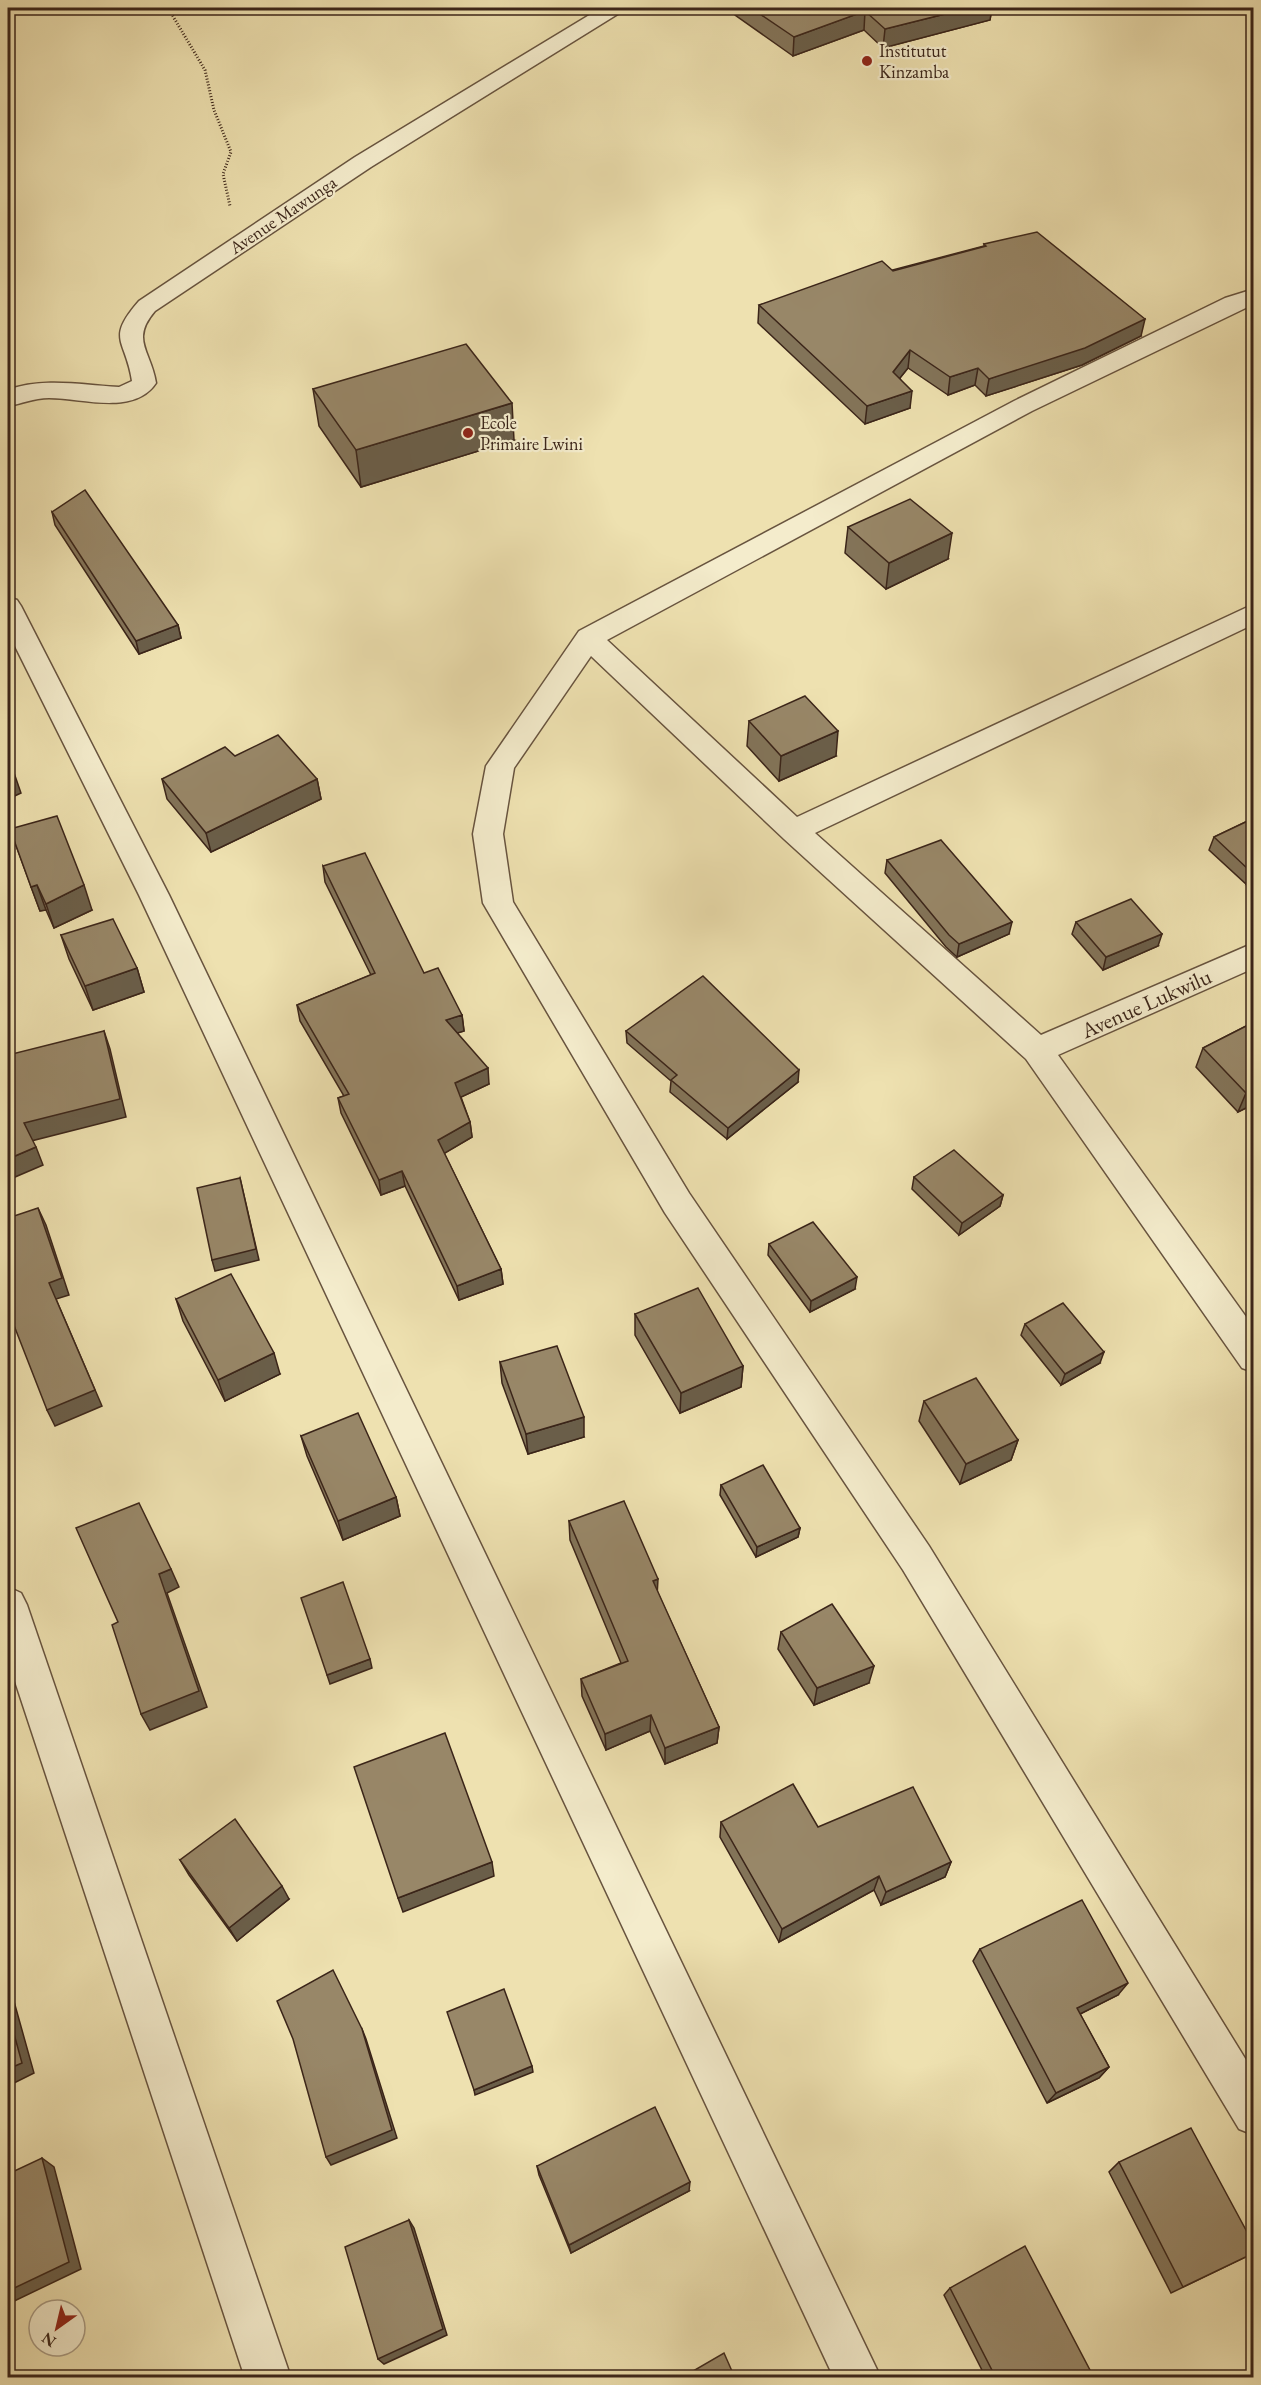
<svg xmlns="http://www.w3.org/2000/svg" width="1261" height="2385" font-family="'EB Garamond',serif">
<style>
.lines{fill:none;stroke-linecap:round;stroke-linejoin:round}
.minor-casing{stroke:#68543f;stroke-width:3}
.path{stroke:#3b2519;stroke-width:3;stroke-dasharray:1 2;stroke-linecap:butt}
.minor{fill:#f4eccc;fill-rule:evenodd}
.wall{fill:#837459;stroke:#3b2519;stroke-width:1.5}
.shaded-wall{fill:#6a5e49;stroke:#3b2519;stroke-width:1.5}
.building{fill:#988768;stroke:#3b2519;stroke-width:1.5}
.poi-dot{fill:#8f2418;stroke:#f4eccc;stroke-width:2}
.labels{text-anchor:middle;stroke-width:4.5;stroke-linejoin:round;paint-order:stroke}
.far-poi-label{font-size:18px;fill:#3b2519;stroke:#f4eccc;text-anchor:start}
.far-street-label{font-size:18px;fill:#3b2519;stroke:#f4eccc}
.street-label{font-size:22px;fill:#3b2519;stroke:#f4eccc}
</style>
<rect width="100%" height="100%" fill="#eee1b0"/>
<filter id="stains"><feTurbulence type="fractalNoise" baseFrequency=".00333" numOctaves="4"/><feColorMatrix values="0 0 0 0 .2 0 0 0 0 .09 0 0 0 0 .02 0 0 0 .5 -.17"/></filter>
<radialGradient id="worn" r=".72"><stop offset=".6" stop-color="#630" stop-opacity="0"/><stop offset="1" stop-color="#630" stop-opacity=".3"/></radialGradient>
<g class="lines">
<defs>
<g id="minor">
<path d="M601 8H624L621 12 371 167 155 311C130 340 151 351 156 383 134 416 82 398 49 398 34 398 21 404 8 406V390C42 377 83 385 119 387L132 381C126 339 105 340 139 301L355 157Z"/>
<polygon points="1254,289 1254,304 1032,411 607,640 797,817 1254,604 1254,624 815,833 1041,1035 1254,943 1254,968 1058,1055 1254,1328 1254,1372 1242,1368 1026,1059 784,839 591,656 514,768 503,834 513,902 689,1193 929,1546 1254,2073 1254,2135 1239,2129 903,1570 665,1213 483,903 473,834 486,766 579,631 1014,401 1225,298"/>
<polygon points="8,597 17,600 21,606 169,895 881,2378 834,2378 139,895 8,632"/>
<polygon points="8,1587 21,1593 27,1605 291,2378 245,2378 8,1660"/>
</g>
</defs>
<!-- minor casing -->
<use href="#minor" class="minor-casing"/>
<!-- path -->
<polyline class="path" points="168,8 205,70 214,110 231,152 223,174 230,206"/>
<!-- minor -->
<use href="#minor" class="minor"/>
</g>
<!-- wall -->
<g class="wall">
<polygon points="735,8 992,8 990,20 883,48 864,30 793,56 735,15"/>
<polygon points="984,244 1141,336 1082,365 986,396 975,385 948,395 908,368 900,378 910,408 865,424 758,323 759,305 984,246"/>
<polygon points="313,389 514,440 361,487 319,426"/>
<polygon points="52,512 178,625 181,638 139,654 55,525"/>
<polygon points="848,527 948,559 886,589 845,553"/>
<polygon points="749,721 836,756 779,781 747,746"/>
<polygon points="235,756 317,779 321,799 211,852 167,799 162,779"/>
<polygon points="1254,818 1254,880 1246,884 1209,850 1214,837"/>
<polygon points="10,829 92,910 54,928 46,910 40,911"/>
<polygon points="887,860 1009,934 957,957 946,947 885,873"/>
<polygon points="323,866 424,973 462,1015 464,1031 457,1033 489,1084 461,1097 470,1122 472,1137 444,1153 501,1269 503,1284 459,1300 405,1186 381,1195 341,1113 338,1098 344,1096 300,1021 297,1005 371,975 325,882"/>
<polygon points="1076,922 1158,946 1103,970 1072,934"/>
<polygon points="61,935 137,968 144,992 93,1010 69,959"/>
<polygon points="1254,1022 1254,1104 1238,1112 1196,1067 1203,1048"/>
<polygon points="626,1031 798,1082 727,1139 670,1092 671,1081 627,1043"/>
<polygon points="914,1177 1003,1195 1000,1206 959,1235 912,1189"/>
<polygon points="769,1244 855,1289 810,1312 768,1255"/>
<polygon points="176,1299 280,1374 225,1401 183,1321"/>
<polygon points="635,1314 743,1366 741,1387 680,1413 635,1335"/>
<polygon points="1025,1324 1100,1363 1061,1385 1021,1335"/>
<polygon points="500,1362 584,1437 528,1454 502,1383"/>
<polygon points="924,1401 1018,1440 1011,1460 960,1484 919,1421"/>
<polygon points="301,1436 396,1497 400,1516 343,1540 307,1456"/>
<polygon points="721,1485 800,1528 798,1537 756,1557 720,1495"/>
<polygon points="569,1521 657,1591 719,1727 717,1743 665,1764 650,1731 606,1750 582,1696 581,1679 621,1663 570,1540"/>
<polygon points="781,1632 869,1683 814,1705 778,1649"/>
<polygon points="721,1822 818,1827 951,1862 945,1877 881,1905 874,1890 779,1942 720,1837"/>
<polygon points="180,1860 289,1899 237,1941 189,1875"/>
<polygon points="980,1949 1118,1995 1080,2014 1109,2067 1099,2078 1047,2103 973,1961"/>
<polygon points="1119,2162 1254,2253 1171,2293 1109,2172"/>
<polygon points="537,2166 689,2191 571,2253 539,2175"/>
<polygon points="950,2288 1081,2378 986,2378 944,2295"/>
</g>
<!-- shaded-wall -->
<g class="shaded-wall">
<polygon points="969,8 992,8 990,20 883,48 885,29"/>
<polygon points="865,11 864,30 793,56 794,37"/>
<polygon points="1145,319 1141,336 1082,365 986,396 989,379"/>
<polygon points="910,350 908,368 891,389 893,372"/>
<polygon points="978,368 975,385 948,395 950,377"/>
<polygon points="912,391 910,408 865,424 867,406"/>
<polygon points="512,403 514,440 361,487 356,450"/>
<polygon points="952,533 948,559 886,589 889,563"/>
<polygon points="178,625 181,638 139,654 136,641"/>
<polygon points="838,731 836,756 779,781 781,756"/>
<polygon points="13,770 21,793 8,799 8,773"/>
<polygon points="317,779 321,799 211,852 206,833"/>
<polygon points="1254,870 1254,880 1246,884 1250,871"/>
<polygon points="37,885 46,910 40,911 31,887"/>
<polygon points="84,885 92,910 54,928 46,904"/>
<polygon points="1012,922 1009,934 957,957 959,944"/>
<polygon points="1162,934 1158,946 1103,970 1106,957"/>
<polygon points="137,968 144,992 93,1010 85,986"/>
<polygon points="462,1015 464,1031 448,1036 446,1020"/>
<polygon points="104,1031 110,1049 126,1117 31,1141 24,1123"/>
<polygon points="488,1068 489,1084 457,1099 455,1083"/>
<polygon points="799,1070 798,1082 727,1139 728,1128"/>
<polygon points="1254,1088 1254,1104 1238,1112 1246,1093"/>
<polygon points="470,1122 472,1137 440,1156 438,1140"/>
<polygon points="36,1147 43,1165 8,1180 8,1159"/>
<polygon points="402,1171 405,1186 381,1195 379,1180"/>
<polygon points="240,1178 259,1260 215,1271 212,1260"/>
<polygon points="1003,1195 1000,1206 959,1235 962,1223"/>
<polygon points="38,1208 46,1225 69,1295 56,1299 102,1406 55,1426 47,1410 49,1283"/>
<polygon points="501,1269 503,1284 459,1300 457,1286"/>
<polygon points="857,1277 855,1289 810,1312 811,1301"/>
<polygon points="1104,1352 1100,1363 1061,1385 1065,1374"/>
<polygon points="274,1353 280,1374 225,1401 218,1380"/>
<polygon points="743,1366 741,1387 680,1413 681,1393"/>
<polygon points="584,1417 584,1437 528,1454 526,1434"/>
<polygon points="1018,1440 1011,1460 960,1484 966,1464"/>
<polygon points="396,1497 400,1516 343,1540 338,1521"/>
<polygon points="800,1528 798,1537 756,1557 757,1547"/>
<polygon points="171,1569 179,1587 167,1593 207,1707 150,1730 141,1714 159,1574"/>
<polygon points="658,1579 657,1597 653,1581"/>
<polygon points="370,1659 372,1668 330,1684 327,1675"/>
<polygon points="874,1666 869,1683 814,1705 817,1688"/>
<polygon points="651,1715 650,1731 606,1750 605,1734"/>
<polygon points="719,1727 717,1743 665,1764 665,1748"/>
<polygon points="492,1862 494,1876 403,1912 398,1898"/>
<polygon points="951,1862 945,1877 881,1905 886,1892"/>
<polygon points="879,1876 874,1890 779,1942 782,1929"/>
<polygon points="282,1886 289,1899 237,1941 229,1928"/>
<polygon points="8,1980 34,2073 8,2086"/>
<polygon points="1128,1983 1118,1995 1068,2020 1077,2008"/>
<polygon points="362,2029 366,2039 397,2138 331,2165 326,2157"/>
<polygon points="532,2066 533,2072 475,2095 474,2090"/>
<polygon points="1109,2067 1099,2078 1047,2103 1056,2093"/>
<polygon points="42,2158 54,2167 81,2269 8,2304 8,2291"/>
<polygon points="690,2182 689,2191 571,2253 569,2245"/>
<polygon points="409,2220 414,2228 447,2335 384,2364 378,2359"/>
<polygon points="46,2373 58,2378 47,2378"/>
</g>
<!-- building -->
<g class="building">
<polygon points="751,8 969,8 885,29 865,11 794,37"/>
<polygon points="1037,232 1145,319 1085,348 989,379 978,368 950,377 910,350 893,372 912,391 867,406 759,305 882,261 893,271 986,246 984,244"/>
<polygon points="466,344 512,403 356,450 313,389"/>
<polygon points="85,490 178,625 136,641 52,512"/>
<polygon points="910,499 952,533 889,563 848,527"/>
<polygon points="805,696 838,731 781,756 749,721"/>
<polygon points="278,735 317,779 206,833 162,779 225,747 235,756"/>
<polygon points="8,761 13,770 8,773"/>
<polygon points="57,816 84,885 46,904 37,885 31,887 10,829"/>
<polygon points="1254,818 1254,870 1250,871 1214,837"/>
<polygon points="941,840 1012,922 959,944 949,935 887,860"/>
<polygon points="365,853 424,973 438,968 462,1015 446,1020 488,1068 455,1083 470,1122 438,1140 501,1269 457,1286 402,1171 379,1180 338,1098 349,1094 297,1005 375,973 323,866"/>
<polygon points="1131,899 1162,934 1106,957 1076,922"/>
<polygon points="113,919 137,968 85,986 61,935"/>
<polygon points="703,976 799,1070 728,1128 671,1080 677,1075 626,1031"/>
<polygon points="1254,1022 1254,1088 1246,1093 1203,1048"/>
<polygon points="104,1031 120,1099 24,1123 36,1147 8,1159 8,1055"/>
<polygon points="954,1150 1003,1195 962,1223 914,1177"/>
<polygon points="240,1178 256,1249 212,1260 197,1188"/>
<polygon points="38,1208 62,1278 49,1283 95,1390 47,1410 8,1310 8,1218"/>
<polygon points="813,1222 857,1277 811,1301 769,1244"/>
<polygon points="231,1274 274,1353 218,1380 176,1299"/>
<polygon points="698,1288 743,1366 681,1393 635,1314"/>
<polygon points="1063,1303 1104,1352 1065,1374 1025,1324"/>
<polygon points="557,1346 584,1417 526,1434 500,1362"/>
<polygon points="976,1378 1018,1440 966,1464 924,1401"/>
<polygon points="358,1413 396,1497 338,1521 301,1436"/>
<polygon points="763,1465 800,1528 757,1547 721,1485"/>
<polygon points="624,1501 658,1579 653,1581 719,1727 665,1748 651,1715 605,1734 581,1679 628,1661 569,1521"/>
<polygon points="139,1503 171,1569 159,1574 199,1691 141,1714 112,1625 118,1622 76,1528"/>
<polygon points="343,1582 370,1659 327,1675 301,1598"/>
<polygon points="832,1604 874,1666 817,1688 781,1632"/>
<polygon points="445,1733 492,1862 398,1898 354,1767"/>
<polygon points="793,1784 818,1827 913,1787 951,1862 886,1892 879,1876 782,1929 721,1822"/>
<polygon points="235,1819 282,1886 229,1928 180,1860"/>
<polygon points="1082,1900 1128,1983 1077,2008 1109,2067 1056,2093 980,1949"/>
<polygon points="333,1970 362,2029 392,2130 326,2157 293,2039 277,2001"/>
<polygon points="504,1989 532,2066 474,2090 447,2012"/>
<polygon points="8,2012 22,2063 8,2069"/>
<polygon points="655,2107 690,2182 569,2245 537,2166"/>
<polygon points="1191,2128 1254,2245 1254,2253 1183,2287 1119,2162"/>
<polygon points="42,2158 69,2262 8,2291 8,2174"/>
<polygon points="409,2220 443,2329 378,2359 345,2247"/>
<polygon points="1025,2246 1091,2372 1081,2378 996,2378 950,2288"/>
<polygon points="724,2353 735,2378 681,2378"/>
<polygon points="46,2373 47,2378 35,2378"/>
</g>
<!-- markers -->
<g class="poi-dot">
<circle cx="867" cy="61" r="6"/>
<circle cx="468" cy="433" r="6"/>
</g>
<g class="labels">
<!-- far-poi labels -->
<g class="far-poi-label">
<text x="879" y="57">Institutut<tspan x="879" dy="21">Kinzamba</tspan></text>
<text x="480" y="429">Ecole<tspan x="480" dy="21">Primaire Lwini</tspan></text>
</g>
<!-- far-street labels -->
<g class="far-street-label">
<text transform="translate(283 215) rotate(-34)" y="6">Avenue Mawunga</text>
</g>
<!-- street labels -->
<g class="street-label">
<text transform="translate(1146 1003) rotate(-24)" y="8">Avenue Lukwilu</text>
</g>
</g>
<!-- margin -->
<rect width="1261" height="2385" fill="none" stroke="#eee1b0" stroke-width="30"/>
<rect x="9" y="9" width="1243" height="2367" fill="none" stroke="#3b2519" stroke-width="3"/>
<rect x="15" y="15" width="1231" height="2355" fill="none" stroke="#3b2519" stroke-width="1.5"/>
<!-- north arrow -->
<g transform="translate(57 2328) rotate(214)"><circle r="28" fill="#f4eccc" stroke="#aa9c84" stroke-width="1.5"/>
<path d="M0-4.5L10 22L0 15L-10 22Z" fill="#8f2418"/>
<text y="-9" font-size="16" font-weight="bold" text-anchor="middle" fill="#3b2519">N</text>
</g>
<rect width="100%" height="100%" filter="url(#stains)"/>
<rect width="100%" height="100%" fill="url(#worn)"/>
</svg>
